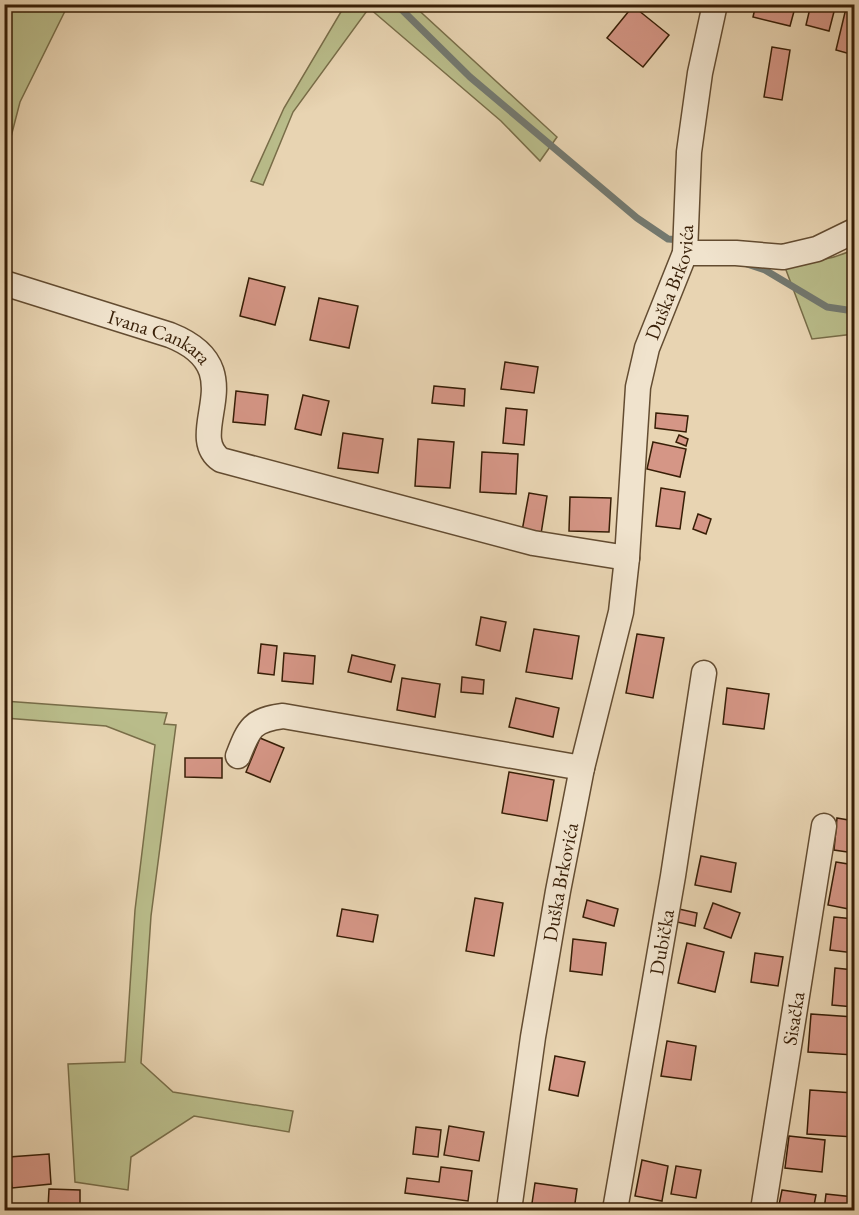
<svg xmlns="http://www.w3.org/2000/svg" width="859" height="1215" font-family="'EB Garamond',serif">
<style>
.green{fill:#b9bc8a;stroke:#786d48;stroke-width:1.5}
.lines{fill:none;stroke-linecap:round;stroke-linejoin:round}
.stream{stroke:#737970;stroke-width:7}
.building{fill:#d59686;stroke:#371e06;stroke-width:1.5}
.street-casing{stroke:#634c31;stroke-width:27}
.street{stroke:#f0e3cd;stroke-width:24}
.labels{text-anchor:middle;stroke-width:5;stroke-linejoin:round;paint-order:stroke}
.street-label{font-size:20px;fill:#371e06;stroke:#f0e3cd}
</style>
<rect width="100%" height="100%" fill="#e8d4b2"/>
<filter id="stains"><feTurbulence type="fractalNoise" baseFrequency=".00333" numOctaves="4"/><feColorMatrix values="0 0 0 0 .2 0 0 0 0 .09 0 0 0 0 .02 0 0 0 .5 -.17"/></filter>
<radialGradient id="worn" r=".72"><stop offset=".6" stop-color="#630" stop-opacity="0"/><stop offset="1" stop-color="#630" stop-opacity=".3"/></radialGradient>
<!-- green -->
<g class="green">
<polygon points="5,4 68,5 20,102 5,160"/>
<polygon points="345,5 413,5 557,137 540,161 501,121 369,8 293,112 263,185 251,181 284,108"/>
<path d="M854 249V334L812 339 783 262C808 263 832 261 854 249Z"/>
<polygon points="4,701 167,713 164,724 176,725 151,916 141,1063 173,1092 293,1111 289,1132 194,1116 131,1157 128,1190 75,1182 68,1064 125,1062 135,910 155,745 106,726 5,718"/>
</g>
<g class="lines">
<!-- stream -->
<g class="stream">
<polyline points="396,4 470,77 637,218 668,239 681,240"/>
<polyline points="744,263 765,270 827,307 854,311"/>
</g>
</g>
<!-- building -->
<g class="building">
<polygon points="756,4 796,4 790,26 753,17"/>
<polygon points="811,4 836,4 829,31 806,25"/>
<polygon points="847,4 854,4 854,55 836,50"/>
<polygon points="633,6 669,35 643,67 607,38"/>
<polygon points="772,47 790,50 782,100 764,97"/>
<polygon points="249,278 285,287 275,325 240,316"/>
<polygon points="319,298 358,306 349,348 310,340"/>
<polygon points="505,362 538,367 534,393 501,389"/>
<polygon points="434,386 465,389 464,406 432,403"/>
<polygon points="236,391 268,395 265,425 233,422"/>
<polygon points="303,395 329,401 321,435 295,429"/>
<polygon points="506,408 527,410 524,445 503,443"/>
<polygon points="656,413 688,416 686,432 655,428"/>
<polygon points="343,433 383,439 378,473 338,468"/>
<polygon points="679,435 688,439 686,446 676,442"/>
<polygon points="418,439 454,442 450,488 415,486"/>
<polygon points="653,442 686,449 680,477 647,469"/>
<polygon points="482,452 518,454 516,494 480,492"/>
<polygon points="661,488 685,492 680,529 656,526"/>
<polygon points="529,493 547,496 541,534 522,531"/>
<polygon points="570,497 611,498 609,532 569,531"/>
<polygon points="698,514 711,519 706,534 693,529"/>
<polygon points="481,617 506,622 500,651 476,645"/>
<polygon points="534,629 579,636 572,679 526,672"/>
<polygon points="637,634 664,638 653,698 626,693"/>
<polygon points="261,644 277,646 274,675 258,673"/>
<polygon points="284,653 315,656 313,684 282,681"/>
<polygon points="352,655 395,665 391,682 348,672"/>
<polygon points="462,677 484,680 483,694 461,692"/>
<polygon points="402,678 440,684 435,717 397,710"/>
<polygon points="727,688 769,694 764,729 723,724"/>
<polygon points="516,698 559,708 553,737 509,727"/>
<polygon points="260,738 284,748 270,782 246,772"/>
<polygon points="185,758 222,758 222,778 185,777"/>
<polygon points="509,772 554,780 547,821 502,813"/>
<polygon points="837,818 854,821 854,853 834,850"/>
<polygon points="701,856 736,863 731,892 695,885"/>
<polygon points="836,862 854,865 854,910 828,905"/>
<polygon points="475,898 503,903 494,956 466,951"/>
<polygon points="587,900 618,909 614,926 583,917"/>
<polygon points="713,903 740,913 731,938 704,928"/>
<polygon points="342,909 378,915 373,942 337,936"/>
<polygon points="679,909 697,913 695,926 677,922"/>
<polygon points="834,917 854,919 854,953 830,950"/>
<polygon points="573,939 606,943 602,975 570,971"/>
<polygon points="687,943 724,952 715,992 678,983"/>
<polygon points="755,953 783,957 778,986 751,982"/>
<polygon points="835,968 854,970 854,1007 832,1005"/>
<polygon points="811,1014 854,1017 854,1055 808,1052"/>
<polygon points="667,1041 696,1046 691,1080 661,1076"/>
<polygon points="555,1056 585,1062 578,1096 549,1090"/>
<polygon points="851,1061 854,1061 854,1080 849,1079"/>
<polygon points="810,1090 854,1093 854,1137 807,1134"/>
<polygon points="449,1126 484,1132 479,1161 444,1155"/>
<polygon points="416,1127 441,1130 438,1157 413,1154"/>
<polygon points="789,1136 825,1140 822,1172 785,1168"/>
<polygon points="49,1154 51,1184 12,1188 9,1157"/>
<polygon points="642,1160 668,1166 662,1201 635,1196"/>
<polygon points="676,1166 701,1170 696,1198 671,1194"/>
<polygon points="441,1167 472,1171 468,1201 405,1193 407,1178 439,1182"/>
<polygon points="535,1183 577,1189 574,1210 531,1210"/>
<polygon points="49,1189 80,1190 80,1209 48,1208"/>
<polygon points="782,1190 816,1195 813,1210 778,1210"/>
<polygon points="826,1194 854,1197 854,1210 824,1210"/>
</g>
<g class="lines">
<defs>
<g id="street">
<polyline points="685,253 736,253 783,257 817,249 854,231"/>
<path id="s1" d="M4 283 170 335C256 369 182 433 221 460L533 543 627 558"/>
<path d="M238 756C249 728 252 720 283 716L582 768"/>
<path id="s2" d="M509 1210 533 1037 558 891 582 768 621 612 627 558 638 387 647 348 685 253 689 152 700 73 715 4"/>
<path id="s3" d="M615 1210 673 876 704 673"/>
<path id="s4" d="M763 1210 824 826"/>
</g>
</defs>
<!-- street casing -->
<use href="#street" class="street-casing"/>
<!-- street -->
<use href="#street" class="street"/>
</g>
<g class="labels">
<!-- street labels -->
<g class="street-label">
<text dy="7" stroke="none"><textPath href="#s2" startOffset="945">Duška Brkovića</textPath></text>
<text dy="7" stroke="none"><textPath href="#s1" startOffset="165">Ivana Cankara</textPath></text>
<text dy="7" stroke="none"><textPath href="#s2" startOffset="332">Duška Brkovića</textPath></text>
<text dy="7" stroke="none"><textPath href="#s3" startOffset="272">Dubička</textPath></text>
<text dy="7" stroke="none"><textPath href="#s4" startOffset="194">Sisačka</textPath></text>
</g>
</g>
<!-- margin -->
<rect width="859" height="1215" fill="none" stroke="#e8d4b2" stroke-width="24"/>
<rect x="6" y="6" width="847" height="1203" fill="none" stroke="#371e06" stroke-width="3"/>
<rect x="12" y="12" width="835" height="1191" fill="none" stroke="#371e06" stroke-width="1.5"/>
<rect width="100%" height="100%" filter="url(#stains)"/>
<rect width="100%" height="100%" fill="url(#worn)"/>
</svg>
